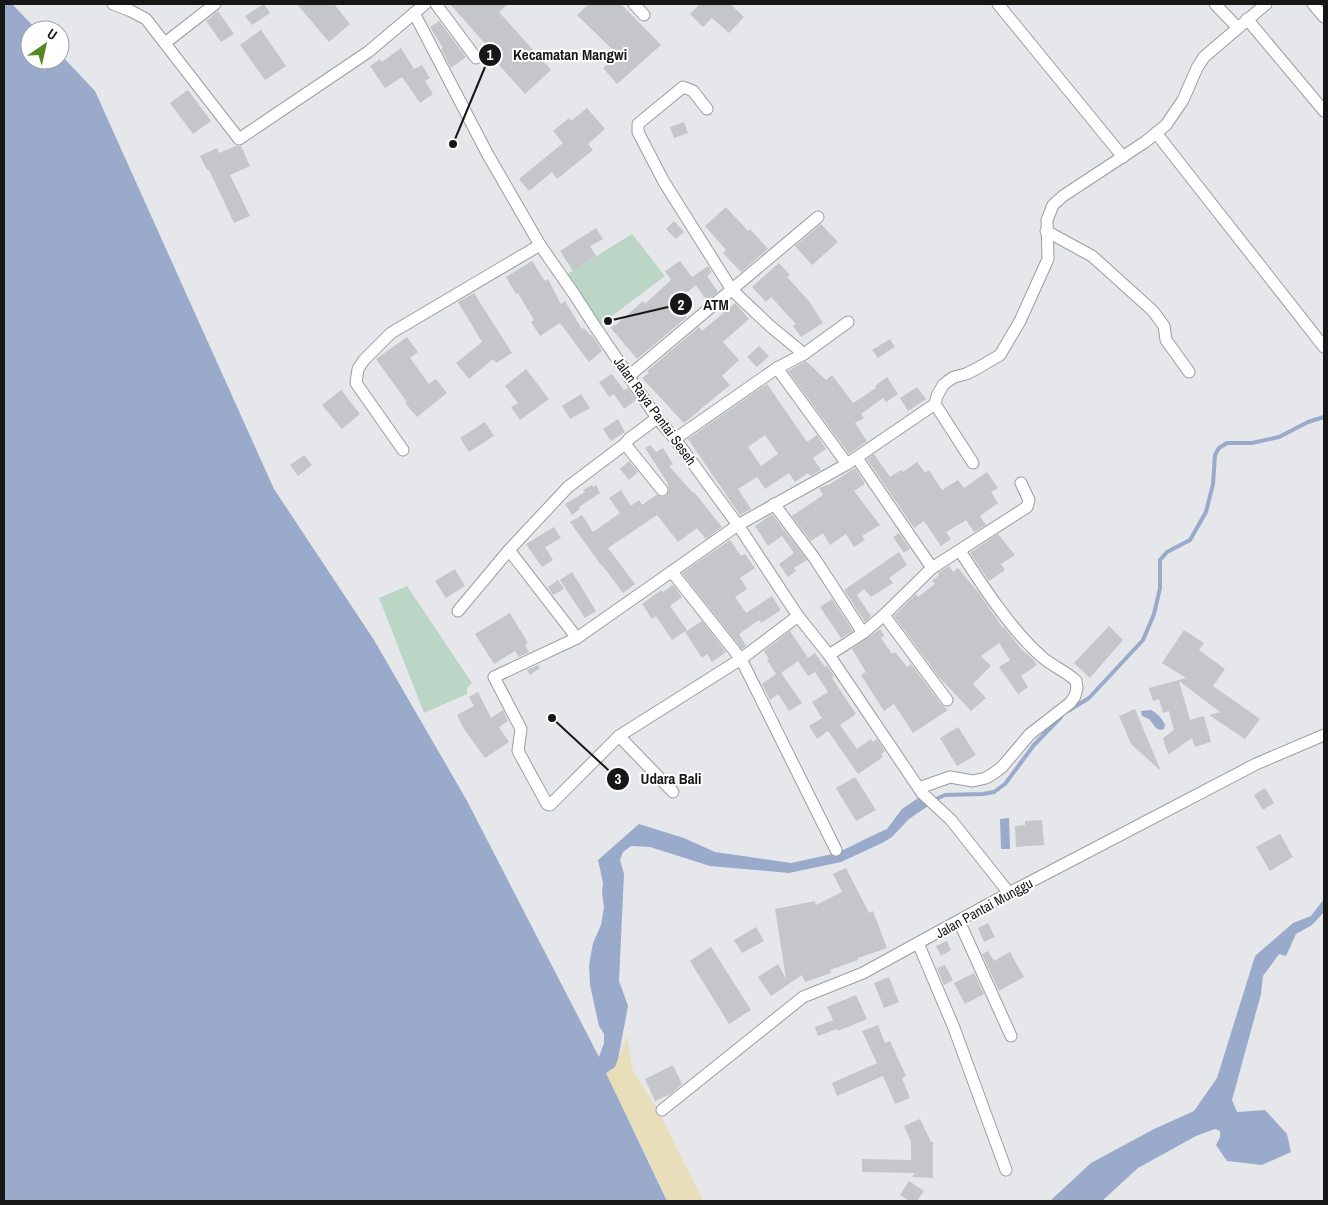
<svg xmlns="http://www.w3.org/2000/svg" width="1328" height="1205" font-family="'Archivo Narrow',sans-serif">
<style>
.green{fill:#bbd5c7}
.sand{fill:#e8deb9}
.water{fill:#99aacb}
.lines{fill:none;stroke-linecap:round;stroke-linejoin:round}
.stream{stroke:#99aacb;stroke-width:4}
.building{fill:#c5c6c9;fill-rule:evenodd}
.minor-casing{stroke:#9c9da0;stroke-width:13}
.minor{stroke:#fff;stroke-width:11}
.labels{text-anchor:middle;stroke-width:4;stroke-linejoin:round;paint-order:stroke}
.street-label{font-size:14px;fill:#171718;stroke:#fff}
.leader{fill:none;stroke:#171718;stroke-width:2}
.callout-dot{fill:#171718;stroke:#fff;stroke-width:2}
.mark-label{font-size:15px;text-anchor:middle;font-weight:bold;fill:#fff}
.callout-label{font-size:15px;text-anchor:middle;font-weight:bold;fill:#171718;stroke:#fff;stroke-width:4;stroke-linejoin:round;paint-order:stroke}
</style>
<rect width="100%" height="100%" fill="#e6e7ea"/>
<!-- green -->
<g class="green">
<polygon points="632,234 665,276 596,328 563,277"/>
<polygon points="407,586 472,683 467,688 467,694 424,713 379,598"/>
</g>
<!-- sand -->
<polygon class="sand" points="627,1036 633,1071 659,1112 703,1201 668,1201 606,1073 615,1067"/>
<!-- water -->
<g class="water">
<polygon points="4,4 12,4 37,30 30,30 30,60 60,60 60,54 95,91 274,489 374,640 466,799 599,1057 604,1043 604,1034 599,1026 590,985 589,965 593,943 601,925 604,907 602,893 603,883 598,860 639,824 684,838 715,852 791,863 837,853 878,833 887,829 902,809 921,796 928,806 909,819 892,837 882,843 841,862 789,873 710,866 650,847 631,846 623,852 620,860 624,874 619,981 628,1006 618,1059 615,1067 606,1073 667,1201 4,1201"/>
<path d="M1151 710C1158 714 1162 718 1165 725L1164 729 1160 730 1156 728 1149 719 1142 716 1141 711Z"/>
<polygon points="1009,818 1010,849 1001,849 1000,819"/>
<polygon points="1324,899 1324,912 1312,925 1296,934 1286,956 1279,954 1263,976 1261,994 1232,1100 1237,1112 1265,1110 1287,1134 1291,1152 1262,1165 1227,1161 1216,1145 1220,1137 1220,1131 1215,1129 1196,1136 1138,1168 1102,1201 1050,1201 1091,1163 1154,1129 1194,1111 1217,1078 1255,956 1293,923 1311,916"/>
</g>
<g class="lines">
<!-- stream -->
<g class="stream">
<polyline points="1068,711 1089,698 1143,640 1154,614 1160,588 1160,560 1167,552 1190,540 1206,512 1213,484 1215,455 1219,448 1227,443 1252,443 1279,437 1308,422 1324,417"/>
<polyline points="934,800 945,795 983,794 994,792 1005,784 1034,745 1061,717"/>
</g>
</g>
<!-- building -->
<g class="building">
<polygon points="264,4 270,13 252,25 245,16"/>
<polygon points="297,4 334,4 350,24 329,42"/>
<polygon points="450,4 508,4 499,12 551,70 525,94 484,48 487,46"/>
<polygon points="589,4 621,4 661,45 617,84 603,68 618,55 577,15"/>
<polygon points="700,4 730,4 744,17 729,33 712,18 703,27 690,14"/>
<polygon points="218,11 234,34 221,42 206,21"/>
<polygon points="439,21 466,57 451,68 441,49 443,48 430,27"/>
<polygon points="261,30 286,66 265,80 240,45"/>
<polygon points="401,48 414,69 422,65 430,78 425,81 433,94 420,103 402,77 385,88 370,66 380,59 382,62"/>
<polygon points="188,90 211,121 193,134 170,103"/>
<polygon points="587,108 605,129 588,144 593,150 557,179 552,172 529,191 519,179 563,143 553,131 569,118 571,121"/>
<polygon points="684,122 688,133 674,138 670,127"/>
<polygon points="236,146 241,146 250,166 230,175 250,216 234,223 209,170 207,170 200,156 217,148 219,153"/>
<polygon points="726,207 748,231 750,229 768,249 741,272 723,253 726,250 705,226"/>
<polygon points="674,221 684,232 676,239 666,229"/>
<polygon points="821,224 838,242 812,265 795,246"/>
<polygon points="596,228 603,239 590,246 596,256 573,271 560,251"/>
<polygon points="532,261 545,281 548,279 561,304 565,301 582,329 584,328 590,335 591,334 601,349 602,351 589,362 560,323 540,336 531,322 534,320 518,293 516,294 506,277"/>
<polygon points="680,261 692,277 708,266 712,272 707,276 718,292 707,301 696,285 674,303 687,317 637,359 610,327 616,325 643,301 645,304 671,280 665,271"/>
<polygon points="779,263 790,275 787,277 809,301 823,323 801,337 793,326 796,324 771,297 766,302 752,287"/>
<polygon points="474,293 512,353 496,363 493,359 469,379 456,363 482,342 458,302"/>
<polygon points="735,303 749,319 723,342 739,360 722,376 730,385 684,423 642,378 649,373 647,371 699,327 702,331"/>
<polygon points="407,337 418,352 410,358 429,384 436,379 447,393 417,417 405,403 407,402 376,359"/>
<polygon points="890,339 895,347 878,358 872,350"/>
<polygon points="759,346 769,356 757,367 747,357"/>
<polygon points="806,361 826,380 832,375 853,403 876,388 875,386 887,377 898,394 886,402 883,398 861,414 864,418 855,423 867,441 849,454 788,371"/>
<polygon points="526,369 549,399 520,420 511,407 518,403 505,386"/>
<polygon points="612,374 624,390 628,388 636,400 624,409 614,394 609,397 599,382"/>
<path d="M767 384 807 442 817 435 826 449 813 458 821 470 810 476 808 473 795 482 789 473 765 489 757 477 738 489 751 509 740 515 688 439ZM765 435 778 454 761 466 748 447Z"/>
<polygon points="917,387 926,399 908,411 900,398"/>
<polygon points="341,390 360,414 342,429 322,405"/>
<polygon points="581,394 590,408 570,419 562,406"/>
<polygon points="618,419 625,432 611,441 603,429"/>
<polygon points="485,422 494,436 469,452 460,438"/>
<polygon points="650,445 656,452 663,448 673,464 669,466 693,493 694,492 722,527 706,539 697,528 678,542 657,515 608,548 635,584 623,593 602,565 601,565 570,522 582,515 593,532 620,513 609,498 621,490 631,506 639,500 642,505 656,495 663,497 667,495 669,489 667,482 645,448"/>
<polygon points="874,454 890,477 901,470 903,472 917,462 925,473 929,470 942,490 958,480 964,488 987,472 998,488 991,492 998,503 980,516 986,525 974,532 966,520 946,532 951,539 941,546 924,521 914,528 867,459"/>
<polygon points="304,455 312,465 298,476 290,465"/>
<polygon points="629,461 638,472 629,480 620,469"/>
<polygon points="855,468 865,484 854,491 880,525 862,536 865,540 854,547 846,534 830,545 823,533 811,541 792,516 823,495 819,488 830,484"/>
<polygon points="592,485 593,487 596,485 600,493 579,507 580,509 572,515 565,504 585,492 583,490"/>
<polygon points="772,514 807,560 794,568 796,571 788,577 779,564 794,553 782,536 768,546 755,526"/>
<polygon points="554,527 561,538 545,547 553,560 542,567 526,544"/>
<polygon points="899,533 910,549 904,553 893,537"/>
<polygon points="998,534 1015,555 1001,564 1005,570 989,581 970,553"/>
<polygon points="730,540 741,556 745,554 755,568 740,578 747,589 735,597 746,613 772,596 781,610 761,623 759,620 739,634 746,646 742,649 682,573"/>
<polygon points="899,552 907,565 889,578 893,583 871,597 864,589 857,595 871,616 865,622 844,590"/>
<polygon points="949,566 953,572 958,568 978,592 1003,628 1004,627 1022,650 1032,658 1037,665 1021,676 1028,687 1018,694 999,667 1010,660 999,643 981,656 991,666 973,684 986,698 971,711 939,677 894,616 916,594 918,597 935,584 932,581 939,575 938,573"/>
<polygon points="455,569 465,586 446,598 435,581"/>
<polygon points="572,572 596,611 585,618 560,580"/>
<polygon points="558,580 564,589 553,595 548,587"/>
<polygon points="673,585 682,597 670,606 687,630 672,640 656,616 652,619 642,604 661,590 663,592"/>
<polygon points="832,599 853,631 841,638 820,607"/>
<polygon points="510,613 528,643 525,645 529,652 519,657 515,651 494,664 475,634"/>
<polygon points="702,621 726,652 712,662 707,654 702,658 685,632"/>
<polygon points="1109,626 1123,640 1090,678 1074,663"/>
<polygon points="880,629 884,635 881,638 892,654 895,652 907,667 911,664 941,704 948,710 913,733 894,704 884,711 861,675 866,672 852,649"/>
<polygon points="1184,630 1204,643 1199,650 1225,669 1213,686 1260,719 1245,739 1209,715 1220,712 1179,681 1190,720 1204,716 1211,742 1195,747 1192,738 1169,754 1166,749 1163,738 1174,730 1169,711 1163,713 1159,699 1153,701 1149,688 1186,678 1162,663"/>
<polygon points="790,631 808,658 815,653 825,667 827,666 834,676 832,678 856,714 840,725 857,749 871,739 873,742 877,739 885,751 881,754 883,757 858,774 828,731 817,739 809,726 822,718 812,702 828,692 815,672 808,676 798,661 781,673 802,703 789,711 778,694 770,700 762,684 776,674 767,660 769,659 764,651"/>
<polygon points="538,665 540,668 530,675 527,670"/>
<polygon points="478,692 491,718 503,710 508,721 499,727 509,742 485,758 464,729 457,715 474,706 469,697"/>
<polygon points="1135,709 1145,733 1161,771 1131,744 1119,716"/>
<polygon points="958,727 976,755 957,766 940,738"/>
<polygon points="855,777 876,810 856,821 836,788"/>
<polygon points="1265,788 1274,803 1263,810 1254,795"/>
<polygon points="1042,820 1044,845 1016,847 1015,826 1025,825 1025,821"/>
<polygon points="1280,834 1293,857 1270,871 1256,847"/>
<polygon points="846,868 869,913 873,911 887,948 858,958 858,960 830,970 831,973 805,982 802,975 771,996 758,977 778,964 786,979 775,909 815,901 816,905 842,892 833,874"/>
<polygon points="988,923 995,937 984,942 978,928"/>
<polygon points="756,927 764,941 742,953 734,940"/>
<polygon points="947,941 951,950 941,956 936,946"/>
<polygon points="711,947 751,1010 729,1024 690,961"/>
<polygon points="988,951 994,961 1010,952 1024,977 999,991 982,954"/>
<polygon points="945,965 953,980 944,985 937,968"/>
<polygon points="974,973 984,994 965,1004 954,983"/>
<polygon points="889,977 899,1002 884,1008 874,983"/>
<polygon points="856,995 867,1019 838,1031 837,1029 818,1036 815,1027 833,1020 827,1007"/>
<polygon points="878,1025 885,1043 890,1041 906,1076 902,1078 910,1098 895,1104 883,1076 837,1096 832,1083 877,1063 862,1031"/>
<polygon points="673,1065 682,1084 671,1094 655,1101 645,1079"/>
<polygon points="920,1119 931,1142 933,1142 933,1178 912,1177 915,1173 862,1172 862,1159 911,1160 911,1141 904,1126"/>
<polygon points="909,1181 924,1191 917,1201 909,1201 900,1195"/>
</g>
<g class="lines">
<defs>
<g id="minor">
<polyline points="113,4 131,11 146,19 239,139 368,52 425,4"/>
<polyline points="436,4 476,58"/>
<polyline points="634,4 644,15"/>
<polyline points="998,4 1123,157"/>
<polyline points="1215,4 1237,27"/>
<polyline points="1313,4 1324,17"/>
<polyline points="414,13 488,155 540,245 574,294 596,328 657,418 675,439 738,525 798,616 829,655 922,793 951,820 1009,893"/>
<polyline points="1247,19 1324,111"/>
<polyline points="165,43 215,4"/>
<polyline points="707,109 693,91 683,87 638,124 638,132 664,182 732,290 770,326 804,354"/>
<polyline points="1156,133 1324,347"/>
<polyline points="1046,231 1092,256 1153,311 1164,326 1166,340 1189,372"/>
<polyline points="777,368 847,464"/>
<polyline points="629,376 818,217"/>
<polyline points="935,404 973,463"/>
<polyline points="675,439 777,368 804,354 848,322"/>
<polyline points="625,444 662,490"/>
<polyline points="403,450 356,383 358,369 364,360 391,333 540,245"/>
<polyline points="857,458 932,568"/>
<polyline points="774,504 815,559 863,633"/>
<polyline points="509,550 577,638"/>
<polyline points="672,572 741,659 836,850"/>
<polyline points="458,611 509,550 568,487 625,444 629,439 657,418"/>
<polyline points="884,615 947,700"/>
<polyline points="798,616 741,659 619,736 550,805 547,804 518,751 521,729 494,677 577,638 738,525 847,464 935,404 937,396 943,385 948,381 954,377 966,374 976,369 1000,355 1020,321 1048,259 1047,220 1053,205 1063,196 1145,142 1166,125 1183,100 1197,68 1204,57 1266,4"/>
<polyline points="829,655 863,633 884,615 932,568 1027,507 1029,500 1021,483"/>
<polyline points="619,736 673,792"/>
<path d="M919 788 950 777 973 781 986 778 994 773 1002 767 1030 734 1070 703 1075 696 1077 688 1076 681C1066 671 1052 666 1042 657 1011 630 982 585 960 551"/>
<polyline points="959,921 1011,1036"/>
<polyline points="918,943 954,1028 1006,1170"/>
<polyline points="662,1110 803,997 863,973 1009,893 1256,764 1324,735"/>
</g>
</defs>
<!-- minor casing -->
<use href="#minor" class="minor-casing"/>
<!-- minor -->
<use href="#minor" class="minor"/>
</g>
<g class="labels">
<!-- street labels -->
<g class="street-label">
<text transform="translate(655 411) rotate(54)" y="5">Jalan Raya Pantai Seseh</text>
<text transform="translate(984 908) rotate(-29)" y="5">Jalan Pantai Munggu</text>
</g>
</g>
<!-- callouts -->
<path class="leader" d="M453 144L490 55M608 321L681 304M552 718L618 779"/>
<g class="callout-dot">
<circle cx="453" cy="144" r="5"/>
<circle cx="608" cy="321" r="5"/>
<circle cx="552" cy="718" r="5"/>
<circle cx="490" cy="55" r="12"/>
<circle cx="681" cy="304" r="12"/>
<circle cx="618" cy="779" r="12"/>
</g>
<g class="mark-label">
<text x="490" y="60">1</text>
<text x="681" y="310">2</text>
<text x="618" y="784">3</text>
</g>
<g class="callout-label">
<text x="570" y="60">Kecamatan Mangwi</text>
<text x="716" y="310">ATM</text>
<text x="671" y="784">Udara Bali</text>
</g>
<!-- border -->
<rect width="1328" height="1205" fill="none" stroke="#171718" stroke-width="10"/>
<!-- north arrow -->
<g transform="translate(45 45) rotate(34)"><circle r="24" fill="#ffffff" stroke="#a2a2a3"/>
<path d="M0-4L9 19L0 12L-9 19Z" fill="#558921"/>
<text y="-8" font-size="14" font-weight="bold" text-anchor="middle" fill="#171718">U</text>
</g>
</svg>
